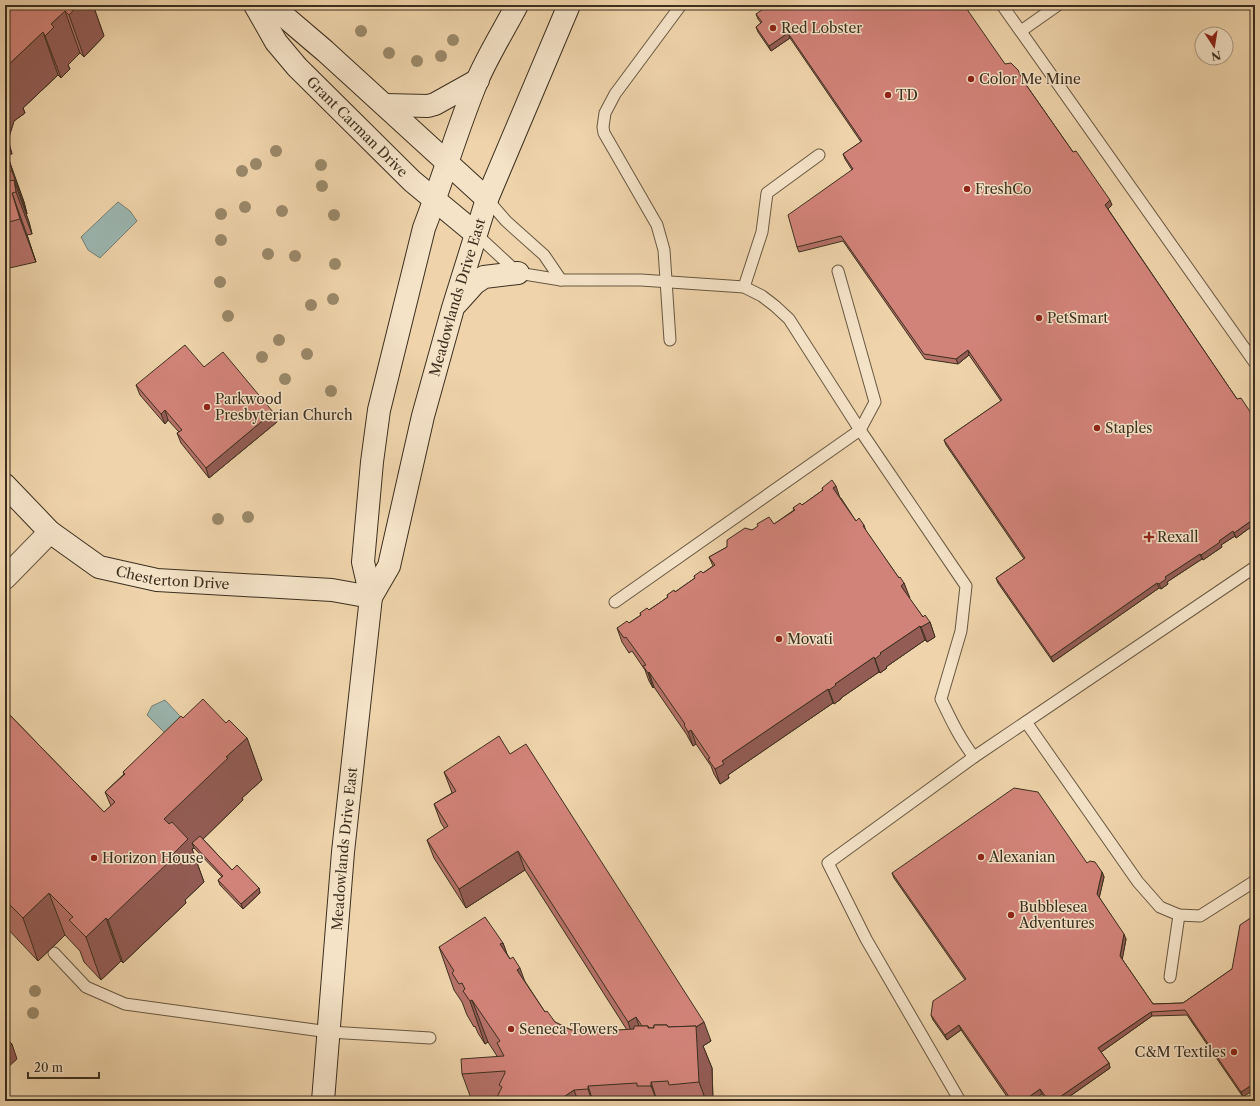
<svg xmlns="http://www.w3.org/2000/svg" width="1260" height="1106" font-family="'Libre Caslon Text',serif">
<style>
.water{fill:#9cb7b2;stroke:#758177}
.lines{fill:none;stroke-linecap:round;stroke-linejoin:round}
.lane-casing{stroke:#685842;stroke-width:13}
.street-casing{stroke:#685842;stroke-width:24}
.secondary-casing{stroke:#3b2f1f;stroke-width:24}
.lane{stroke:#f5e3c8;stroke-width:11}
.street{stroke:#f5e3c8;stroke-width:22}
.secondary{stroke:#f5e3c8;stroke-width:22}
.tree{fill:#9a896a}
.wall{fill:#b57168;stroke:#3b2f1f}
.shaded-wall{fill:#935c55;stroke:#3b2f1f}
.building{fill:#d28379;stroke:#3b2f1f}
.poi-dot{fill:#8f2418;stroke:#f5e3c8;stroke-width:1.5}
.labels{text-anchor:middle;stroke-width:3;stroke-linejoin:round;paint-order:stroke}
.poi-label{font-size:14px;fill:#3b2f1f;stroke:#f5e3c8;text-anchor:start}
.street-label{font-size:14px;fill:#3b2f1f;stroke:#f5e3c8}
</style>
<rect width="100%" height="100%" fill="#efd4ab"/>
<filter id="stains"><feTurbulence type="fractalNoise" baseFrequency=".005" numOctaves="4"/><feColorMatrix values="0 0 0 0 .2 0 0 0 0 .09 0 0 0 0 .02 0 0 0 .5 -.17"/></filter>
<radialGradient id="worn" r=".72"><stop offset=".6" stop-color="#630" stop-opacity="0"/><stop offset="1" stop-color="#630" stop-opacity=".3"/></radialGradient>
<!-- water -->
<g class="water">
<polygon points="118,202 130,211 137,221 100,258 88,250 81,237"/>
<polygon points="165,700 194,731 178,746 147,715 152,706"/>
</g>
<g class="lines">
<defs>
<g id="lane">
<polyline points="1002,5 1255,363"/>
<polyline points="1021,31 1058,5"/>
<polyline points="487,199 506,221 544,255 561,280"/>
<path d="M476 234 518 273 561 280H641L744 287 762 296 775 306 789 319 860 430 966 586 961 631 941 699C951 720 960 739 974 757"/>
<polyline points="744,287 762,232 767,193 819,155"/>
<polyline points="670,340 664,250 657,225 604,133 603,127 605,113 615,94 681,5"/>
<polyline points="615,602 860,430 875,402 838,271"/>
<polyline points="1026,722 1138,882 1160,907 1179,915 1200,916 1255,881"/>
<polyline points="54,953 86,987 125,1004 329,1032 430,1038"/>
<polyline points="1170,977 1179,915"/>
<polyline points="960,1101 866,939 828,863 974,757 1255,567"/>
</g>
<polyline id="street" points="5,578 50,532"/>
<g id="secondary">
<path id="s1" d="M255 5 276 42 297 67 412 181 476 234"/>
<polyline points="271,5 325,51 487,199"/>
<polyline points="385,105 428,106 435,104 478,80"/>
<polyline points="457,303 475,283 484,277 518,273"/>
<path id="s2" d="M5 485 50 532 99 567 157 580 332 590 371 597"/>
<path id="s3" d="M371 597 389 566 423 416 453 308 487 199 569 5"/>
<path id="s4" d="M323 1101 343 852 371 597 363 562 372 462 379 410 424 228C443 179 457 129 477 81 488 55 504 30 517 5"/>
</g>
</defs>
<!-- lane casing -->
<use href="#lane" class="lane-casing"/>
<!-- street casing -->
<use href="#street" class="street-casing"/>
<!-- secondary casing -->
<use href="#secondary" class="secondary-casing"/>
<!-- lane -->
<use href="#lane" class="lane"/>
<!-- street -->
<use href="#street" class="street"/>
<!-- secondary -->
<use href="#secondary" class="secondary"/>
</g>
<!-- trees -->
<g class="tree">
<circle cx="361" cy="31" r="6"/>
<circle cx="453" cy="40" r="6"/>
<circle cx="389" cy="53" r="6"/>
<circle cx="441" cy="56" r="6"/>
<circle cx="417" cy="61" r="6"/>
<circle cx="276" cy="151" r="6"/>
<circle cx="256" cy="164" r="6"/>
<circle cx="321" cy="165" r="6"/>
<circle cx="242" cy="171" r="6"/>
<circle cx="322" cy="186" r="6"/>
<circle cx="245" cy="207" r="6"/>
<circle cx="282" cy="211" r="6"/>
<circle cx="221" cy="214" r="6"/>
<circle cx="334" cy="215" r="6"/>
<circle cx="221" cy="240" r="6"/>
<circle cx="268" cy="254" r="6"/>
<circle cx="295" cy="256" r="6"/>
<circle cx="335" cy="264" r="6"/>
<circle cx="220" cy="282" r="6"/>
<circle cx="333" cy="299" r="6"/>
<circle cx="311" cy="305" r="6"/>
<circle cx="228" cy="316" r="6"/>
<circle cx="279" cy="340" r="6"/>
<circle cx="307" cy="354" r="6"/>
<circle cx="262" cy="357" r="6"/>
<circle cx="285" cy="379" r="6"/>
<circle cx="331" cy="391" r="6"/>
<circle cx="248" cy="517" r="6"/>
<circle cx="218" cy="519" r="6"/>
<circle cx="35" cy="991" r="6"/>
<circle cx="33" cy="1013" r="6"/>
</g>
<!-- wall -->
<g class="wall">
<polygon points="5,5 93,5 104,36 84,57 80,53 68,65 70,69 61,78 58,75 23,108 25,113 14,121 8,140 12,154 7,155 24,202 27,214 26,214 29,222 32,234 27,235 36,262 5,269"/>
<polygon points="756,14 1005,64 1022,79 1073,152 1112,205 1108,209 1237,399 1255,419 1255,524 1236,538 1235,536 1221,545 1222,547 1203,560 1202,559 1167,582 1168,584 1161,589 1159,588 1053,662 998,583 996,578 1024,559 946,445 944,440 1001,401 969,355 958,364 925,359 843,241 799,252 797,247 852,170 845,159 843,154 861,142 790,38 771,51 758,32 756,27 761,23 758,19"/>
<polygon points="204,367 273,412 277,422 209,478 181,443 177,433 179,432 168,420 165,424 140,395 136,385"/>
<polygon points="822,488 841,498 856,521 864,525 866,531 899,578 904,583 909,598 923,617 930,622 935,637 927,642 925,640 886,667 887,668 880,673 879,672 841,698 841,699 834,704 833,703 728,775 729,778 720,784 714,774 711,766 696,744 693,746 689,739 687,735 654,687 653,688 649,681 645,670 632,651 629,653 622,642 617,628 629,623 641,615 640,613 649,610 668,597 667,595 675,592 695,578 694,576 703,573 713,566 709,557 727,547 752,530 774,524 794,510 793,508 802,505 823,490"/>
<polygon points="5,710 104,812 111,806 105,792 124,774 123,772 183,718 226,723 247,738 262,780 242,798 243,800 203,839 232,870 259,888 260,893 243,909 220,885 218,880 222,877 194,848 192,849 204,882 185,900 186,903 123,963 121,961 101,980 84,962 80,951 65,935 38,961 5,926"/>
<polygon points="510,754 711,1041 703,1046 712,1068 713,1101 472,1101 462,1074 497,1056 488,1042 485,1044 478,1033 475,1026 474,1027 467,1015 462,1002 454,990 439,947 503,943 507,954 545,1012 555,1022 571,1030 586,1032 627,1030 525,870 466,908 434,858 427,840 445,829 441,823 434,804 452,793 451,790 444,772"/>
<polygon points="1087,863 1102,872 1104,877 1099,897 1126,939 1122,959 1153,1004 1183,1003 1232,969 1243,1097 1187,1015 1152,1016 1101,1052 1109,1063 1110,1068 1063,1101 1047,1101 1042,1094 1032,1101 1010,1101 961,1030 947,1040 933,1020 931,1015 965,980 894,878 892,873"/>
</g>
<!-- shaded-wall -->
<g class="shaded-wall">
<polygon points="78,5 93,5 104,36 84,57 69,15"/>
<polygon points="65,11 80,53 68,65 70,69 61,78 45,36 51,24"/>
<polygon points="43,32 58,75 23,108 25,113 14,121 8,140 12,154 5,136 5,74 6,67"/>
<polygon points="788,33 790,38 771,51 769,46"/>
<polygon points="5,149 7,155 11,171 5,165"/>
<polygon points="9,160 24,202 27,214 12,171"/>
<polygon points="14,180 29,222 32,234 16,192"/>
<polygon points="12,193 27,235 36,262 20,219"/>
<polygon points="1110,200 1112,205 1107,210 1105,205"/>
<polygon points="968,350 969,355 958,364 956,359"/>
<polygon points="165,410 168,420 165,424 161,414"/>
<polygon points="273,412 277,422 209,478 206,468"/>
<polygon points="836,486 841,501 833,488"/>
<polygon points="1255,518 1255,524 1236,538 1234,533"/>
<polygon points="1233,531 1235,536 1221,545 1222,547 1203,560 1201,555 1219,541"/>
<polygon points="1200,554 1202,559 1167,582 1168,584 1161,589 1159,584 1165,577"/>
<polygon points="904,583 910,598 906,600 901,586"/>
<polygon points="1157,583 1159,588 1053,662 1051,657"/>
<polygon points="930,622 935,637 927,642 921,627"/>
<polygon points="920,626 925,640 886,667 887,668 880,673 875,659 880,653"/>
<polygon points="874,657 879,672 841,698 841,699 834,704 829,690 835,684"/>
<polygon points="649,672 654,687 653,688 648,673"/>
<polygon points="828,689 833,703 728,775 729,778 720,784 715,769 722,761"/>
<polygon points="691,730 696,744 693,746 688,732"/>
<polygon points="247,738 262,780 242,798 243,800 196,846 192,843 194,848 192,849 204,882 185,900 186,903 123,963 108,920 169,858 164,819 226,757"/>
<polygon points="518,851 525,870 466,908 459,889"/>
<polygon points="1102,872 1104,877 1099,899 1097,894"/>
<polygon points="259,888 260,893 243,909 241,904"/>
<polygon points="49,893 65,935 38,961 23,918"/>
<polygon points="106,918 121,961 101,980 86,937"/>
<polygon points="1124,934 1126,939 1122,961 1120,956"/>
<polygon points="503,943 518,985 500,944"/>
<polygon points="520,968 535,1010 517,970"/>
<polygon points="472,1000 488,1042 485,1044 470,1001"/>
<polygon points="1151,1012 1152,1016 1100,1053 1098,1048"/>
<polygon points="636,1017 642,1035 634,1041 628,1022"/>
<polygon points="704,1022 711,1041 703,1046 712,1068 713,1101 706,1101 699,1082 680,1038"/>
<polygon points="959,1025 961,1030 947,1040 945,1035"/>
<polygon points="12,1044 17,1059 5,1070 5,1051"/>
<polygon points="1109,1063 1110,1068 1063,1101 1054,1101"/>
<polygon points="5,1072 7,1076 5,1078"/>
<polygon points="651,1082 657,1101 651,1086"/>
<polygon points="1255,1083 1255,1089 1243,1097 1241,1092"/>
<polygon points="588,1086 593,1101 592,1101 588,1089"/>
<polygon points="1040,1089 1042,1094 1032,1101 1023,1101"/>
<polygon points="574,1090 578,1101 558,1101 559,1100"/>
</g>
<!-- building -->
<g class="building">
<polygon points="5,5 78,5 69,15 65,11 51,24 54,27 45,36 43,32 6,67 9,71 5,74"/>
<polygon points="769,5 964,5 1005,64 1011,63 1018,70 1022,79 1073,152 1076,151 1110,200 1105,205 1237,399 1241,398 1255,419 1255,518 1234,533 1233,531 1219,541 1220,542 1201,555 1200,554 1165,577 1166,579 1159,584 1157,583 1051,657 996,578 1025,558 944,440 1002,400 968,350 956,359 924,354 841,236 797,247 788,215 853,169 843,154 862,141 788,33 769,46 756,27 762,22 756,14"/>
<polygon points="9,160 12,171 7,172 9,181 14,180 16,192 12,193 20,219 5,223 5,161"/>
<polygon points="185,345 204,367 223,352 273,412 206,468 177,433 182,430 165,410 161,414 136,385"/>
<polygon points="832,480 836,486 833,488 856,521 859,518 864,525 863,526 899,578 900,577 904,583 901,586 923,617 925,615 930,622 921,627 920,626 880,653 881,654 875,659 874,657 835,684 836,685 829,690 828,689 722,761 724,764 715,769 708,759 710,758 691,730 688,732 684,725 685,724 649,672 648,673 643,666 646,665 626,637 624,638 617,628 627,621 629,623 641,615 640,613 647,608 649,610 668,597 667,595 674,590 675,592 695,578 694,576 701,571 703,573 715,565 709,557 727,547 727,540 745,528 752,530 758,526 757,524 769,517 774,524 795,510 793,508 800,503 802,505 823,490 822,488"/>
<polygon points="203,699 226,723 229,720 247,738 226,757 228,758 164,819 169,824 172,822 188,839 169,858 171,860 108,920 106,918 86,937 69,920 73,917 49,893 23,918 5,900 5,710 104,812 115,802 105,792 125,774 123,772 181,716 183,718"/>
<polygon points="499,736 510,754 526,744 704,1022 696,1027 696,1026 668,1027 667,1025 654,1025 654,1028 649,1028 648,1026 642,1026 636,1017 628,1022 518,851 459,889 427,840 448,826 434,804 456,791 444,772"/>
<polygon points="1014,788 1038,792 1087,863 1090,861 1095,862 1102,872 1097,894 1124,934 1120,956 1153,1004 1183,1003 1232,969 1240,925 1255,915 1255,1083 1241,1092 1185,1010 1151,1012 1098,1048 1109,1063 1054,1101 1049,1101 1040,1089 1023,1101 1012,1101 959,1025 945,1035 931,1015 933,1001 966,979 892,873"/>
<polygon points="200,836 232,870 237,865 259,888 241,904 218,880 223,876 192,843"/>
<polygon points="485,917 503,943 500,944 510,959 513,957 520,968 517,970 545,1012 547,1011 555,1022 571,1030 584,1029 585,1032 634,1029 634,1026 648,1026 648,1028 654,1028 654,1025 667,1025 668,1027 696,1026 699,1082 669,1085 668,1081 651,1082 651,1086 637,1086 637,1083 588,1086 588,1089 574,1090 559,1100 558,1101 495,1101 502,1087 499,1085 505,1073 505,1071 462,1074 461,1059 504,1056 497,1043 500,1041 472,1000 470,1001 463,991 465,989 462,983 459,984 452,973 454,971 439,947"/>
<polygon points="5,1037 12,1044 5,1051"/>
</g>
<!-- markers -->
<g class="poi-dot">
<circle cx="773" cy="28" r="4"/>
<circle cx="971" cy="79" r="4"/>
<circle cx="888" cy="95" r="4"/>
<circle cx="967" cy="189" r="4"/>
<circle cx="1039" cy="318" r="4"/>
<circle cx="207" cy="407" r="4"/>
<circle cx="1097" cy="428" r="4"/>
<path d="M1147 531h4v4h4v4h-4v4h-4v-4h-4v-4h4z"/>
<circle cx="779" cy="639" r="4"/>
<circle cx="981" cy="857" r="4"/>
<circle cx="94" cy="858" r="4"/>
<circle cx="1011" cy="915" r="4"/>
<circle cx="511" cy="1029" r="4"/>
<circle cx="1234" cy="1052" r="4"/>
</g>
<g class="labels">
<!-- poi labels -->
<g class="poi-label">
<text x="781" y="33">Red Lobster</text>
<text x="979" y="84">Color Me Mine</text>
<text x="896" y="100">TD</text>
<text x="975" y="194">FreshCo</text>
<text x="1047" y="323">PetSmart</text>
<text x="215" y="404">Parkwood<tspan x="215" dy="16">Presbyterian Church</tspan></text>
<text x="1105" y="433">Staples</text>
<text x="1157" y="542">Rexall</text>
<text x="787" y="644">Movati</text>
<text x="989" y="862">Alexanian</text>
<text x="102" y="863">Horizon House</text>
<text x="1019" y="912">Bubblesea<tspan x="1019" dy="16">Adventures</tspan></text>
<text x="519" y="1034">Seneca Towers</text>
<text x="1226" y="1057" text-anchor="end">C&amp;M Textiles</text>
</g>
<!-- street labels -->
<g class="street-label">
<text dy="5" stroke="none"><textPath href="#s1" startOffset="160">Grant Carman Drive</textPath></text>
<text dy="5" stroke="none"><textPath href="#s3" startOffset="313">Meadowlands Drive East</textPath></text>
<text dy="5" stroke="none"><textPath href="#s2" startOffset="200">Chesterton Drive</textPath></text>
<text dy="5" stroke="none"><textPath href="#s4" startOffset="253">Meadowlands Drive East</textPath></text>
</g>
</g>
<!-- margin -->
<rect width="1260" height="1106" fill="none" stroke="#efd4ab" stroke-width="20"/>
<rect x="6" y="6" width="1248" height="1094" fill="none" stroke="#3b2f1f" stroke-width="2"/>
<rect x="10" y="10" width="1240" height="1086" fill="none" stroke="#3b2f1f"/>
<!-- north arrow -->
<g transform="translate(1214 46) rotate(168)"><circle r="19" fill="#f5e3c8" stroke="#ab9b84"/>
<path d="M0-3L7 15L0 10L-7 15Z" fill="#8f2418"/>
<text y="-6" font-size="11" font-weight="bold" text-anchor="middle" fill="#3b2f1f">N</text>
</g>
<!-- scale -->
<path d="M28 1072v6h71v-6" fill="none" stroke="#3b2f1f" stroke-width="2"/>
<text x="34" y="1072" font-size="12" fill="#3b2f1f" stroke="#f5e3c8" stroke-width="3" paint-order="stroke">20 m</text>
<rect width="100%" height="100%" filter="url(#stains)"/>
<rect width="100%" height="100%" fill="url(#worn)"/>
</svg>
